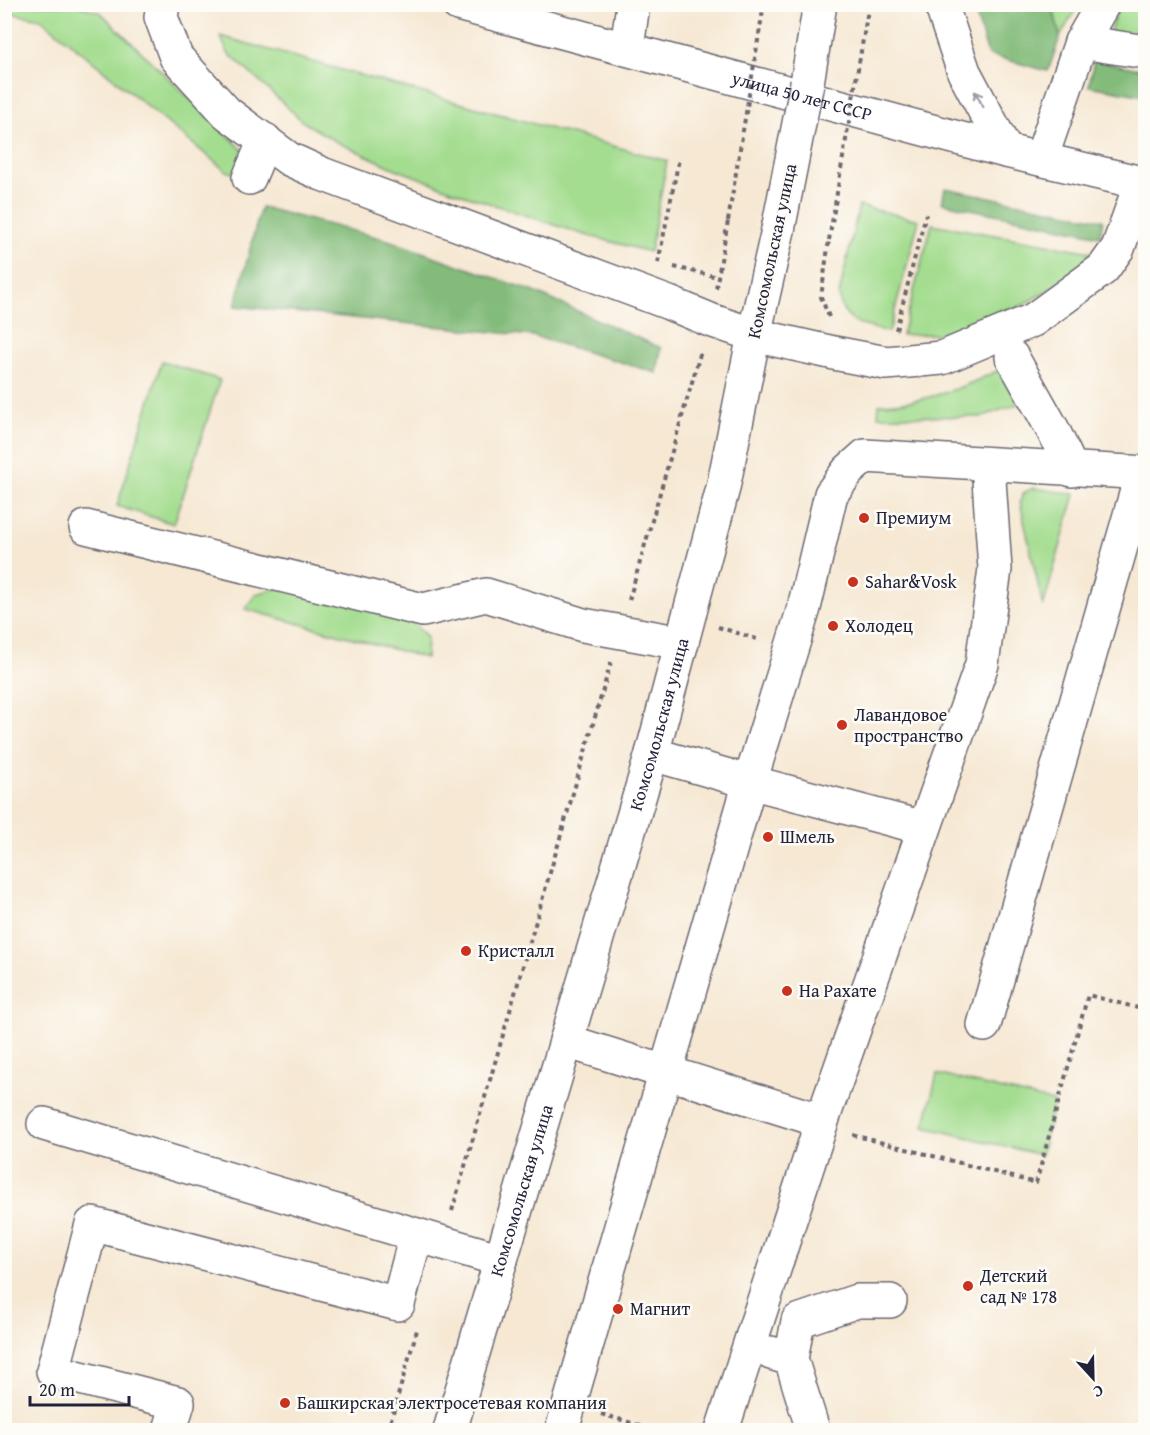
<svg xmlns="http://www.w3.org/2000/svg" width="1150" height="1435" font-family="'Gentium Book Plus',serif">
<style>
.green{fill:#a4dd90;stroke:#638066;stroke-width:1.5}
.forest{fill:#83bc7a;stroke:#526f5a;stroke-width:1.5}
.lines{fill:none;stroke-linecap:round;stroke-linejoin:round}
.minor-casing{stroke:#6c6770;stroke-width:36}
.major-casing{stroke:#6c6770;stroke-width:36}
.path{stroke:#6c6770;stroke-width:4;stroke-dasharray:4.5 4.5;stroke-linecap:butt}
.minor{stroke:#fff;stroke-width:33}
.major{stroke:#fff;stroke-width:33}
.major-bridge-casing{stroke:#6c6770;stroke-width:36;stroke-linecap:butt}
.path-bridge{stroke:#6c6770;stroke-width:4;stroke-dasharray:4.5 4.5;stroke-linecap:butt}
.major-bridge{stroke:#fff;stroke-width:33}
.oneway{stroke:#9c9ca7}
.poi-dot{fill:#c8321e;stroke:#fdfcf7;stroke-width:2}
.labels{text-anchor:middle;stroke-width:5;stroke-linejoin:round;paint-order:stroke}
.street-label{font-size:18px;fill:#22223b;stroke:#fdfcf7}
.poi-label{font-size:18px;fill:#22223b;stroke:#fdfcf7;text-anchor:start}
</style>
<rect width="100%" height="100%" fill="#fdfcf7"/>
<filter id="ink" filterUnits="userSpaceOnUse"><feTurbulence type="fractalNoise" baseFrequency=".0167" numOctaves="2"/><feDisplacementMap in="SourceGraphic" scale="12" xChannelSelector="R" yChannelSelector="G"/><feConvolveMatrix kernelMatrix="1 2 1 2 8 2 1 2 1" color-interpolation-filters="sRGB"/></filter>
<filter id="wash" filterUnits="userSpaceOnUse"><feTurbulence type="fractalNoise" baseFrequency=".008" numOctaves="4" result="noise"/><feDisplacementMap in="SourceGraphic" scale="24" xChannelSelector="R" yChannelSelector="G"/><feGaussianBlur stdDeviation="1.35" result="paint"/><feColorMatrix in="noise" values="0 0 0 0 0 0 0 0 0 0 0 0 0 0 0 0 0 1.4 0 .05"/><feComposite in="paint" operator="in"/></filter>
<g filter="url(#wash)">
<rect width="100%" height="100%" fill="#f6e8d3"/>
<!-- green -->
<g class="green">
<polygon points="4,5 75,5 100,12 247,154 239,175 226,171 41,19 5,12"/>
<polygon points="1052,5 1078,5 1060,37"/>
<polygon points="1122,5 1145,5 1145,39 1109,33 1117,11"/>
<polygon points="220,36 667,161 650,252 582,234 459,193 396,169 337,142 303,122 283,103 228,53"/>
<path d="M859 206 919 220 889 332C865 326 841 324 839 295Z"/>
<polygon points="932,224 1092,252 1065,280 1014,310 972,327 941,334 902,335"/>
<polygon points="162,361 220,380 174,524 117,506"/>
<path d="M1007 366 1026 401 981 417 878 416 879 404C926 403 966 387 1007 366Z"/>
<polygon points="1033,488 1075,494 1043,607 1020,502 1023,493"/>
<polygon points="281,587 408,618 427,637 426,658 245,609 256,594"/>
<polygon points="937,1074 1054,1102 1041,1155 924,1127"/>
</g>
<!-- forest -->
<g class="forest">
<polygon points="973,5 1052,5 1060,37 1048,71 988,55"/>
<polygon points="1094,60 1145,70 1145,96 1089,86"/>
<polygon points="945,188 1103,220 1100,236 942,203"/>
<polygon points="261,207 388,240 532,291 661,348 657,373 533,336 235,306"/>
</g>
</g>
<g filter="url(#ink)">
<g class="lines">
<defs>
<g id="minor">
<polyline points="1081,42 1146,52"/>
<polyline points="1041,159 1081,42 1103,4"/>
<polyline points="249,178 265,140"/>
<polyline points="1012,357 1053,430 1072,470"/>
<polyline points="86,527 423,610 486,595 583,625 682,643"/>
<polyline points="652,754 750,782 804,608 831,494 848,471 865,456 1146,473"/>
<polyline points="984,1025 1142,473"/>
<polyline points="566,1041 822,1121"/>
<polyline points="44,1124 501,1260"/>
<polyline points="771,1353 791,1359 813,1430"/>
<polyline points="791,1359 798,1321 857,1301 890,1301"/>
<polyline points="170,1430 178,1403 53,1371 92,1224 398,1304 416,1235"/>
<polyline points="562,1430 750,782 924,828"/>
<polyline points="722,1430 822,1121 982,664 995,569 988,465"/>
</g>
<g id="major">
<polyline points="163,4 161,17 176,57 227,113 289,159 322,174 669,303 710,320 754,335 834,353 886,363 942,358 1033,320 1103,269 1118,248 1141,183"/>
<path id="s1" d="M458 4 1006 151 1146 184"/>
<polyline points="941,4 964,72 1006,151"/>
<polyline points="627,48 633,4"/>
<polyline points="807,83 820,4"/>
<path id="s2" d="M450 1430 652 754 723 488 754 335 778 230"/>
</g>
</defs>
<!-- minor casing -->
<use href="#minor" class="minor-casing"/>
<!-- major casing -->
<use href="#major" class="major-casing"/>
<!-- path -->
<g class="path">
<polyline points="114,4 130,9"/>
<polyline points="658,263 679,159"/>
<polyline points="674,267 718,277"/>
<polyline points="716,288 728,221"/>
<polyline points="829,317 821,297 829,240"/>
<polyline points="896,330 926,214"/>
<polyline points="629,600 701,351"/>
<polyline points="718,627 760,640"/>
<polyline points="853,1135 1036,1183 1088,995 1146,1010"/>
<polyline points="452,1211 611,662"/>
<polyline points="601,1414 656,1430"/>
<polyline points="388,1430 417,1330"/>
</g>
<!-- minor -->
<use href="#minor" class="minor"/>
<!-- major -->
<use href="#major" class="major"/>
<defs>
<polyline id="major-bridge" points="778,230 807,83"/>
</defs>
<!-- major-bridge casing -->
<use href="#major-bridge" class="major-bridge-casing"/>
<!-- path-bridge -->
<g class="path-bridge">
<polyline points="728,221 764,4"/>
<polyline points="829,240 869,4"/>
</g>
<!-- major-bridge -->
<use href="#major-bridge" class="major-bridge"/>
</g>
<!-- one-way arrows -->
<defs><path id="oneway-shaft" d="M-6 0H5M1.5-3L5.5 0L1.5 3" fill="none" stroke-width="1.6" stroke-linecap="round" stroke-linejoin="round" transform="scale(1.5)"/></defs>
<use class="oneway" href="#oneway-shaft" transform="translate(979 99) rotate(-118)"/>
</g>
<!-- markers -->
<g class="poi-dot">
<circle cx="864" cy="518" r="6"/>
<circle cx="853" cy="582" r="6"/>
<circle cx="833" cy="626" r="6"/>
<circle cx="842" cy="725" r="6"/>
<circle cx="768" cy="837" r="6"/>
<circle cx="466" cy="951" r="6"/>
<circle cx="787" cy="991" r="6"/>
<circle cx="968" cy="1286" r="6"/>
<circle cx="618" cy="1309" r="6"/>
<circle cx="285" cy="1403" r="6"/>
</g>
<g class="labels">
<!-- street labels -->
<g class="street-label">
<text dy="6" stroke="none"><textPath href="#s1" startOffset="356">улица 50 лет СССР</textPath></text>
<text transform="translate(772 251) rotate(-78)" y="6">Комсомольская улица</text>
<text dy="6" stroke="none"><textPath href="#s2" startOffset="736">Комсомольская улица</textPath></text>
<text dy="6" stroke="none"><textPath href="#s2" startOffset="250">Комсомольская улица</textPath></text>
</g>
<!-- poi labels -->
<g class="poi-label">
<text x="876" y="524">Премиум</text>
<text x="865" y="588">Sahar&amp;Vosk</text>
<text x="845" y="632">Холодец</text>
<text x="854" y="721">Лавандовое<tspan x="854" dy="21">пространство</tspan></text>
<text x="780" y="843">Шмель</text>
<text x="478" y="957">Кристалл</text>
<text x="799" y="997">На Рахате</text>
<text x="980" y="1282">Детский<tspan x="980" dy="21">сад № 178</tspan></text>
<text x="630" y="1315">Магнит</text>
<text x="297" y="1409">Башкирская электросетевая компания</text>
</g>
</g>
<!-- margin -->
<rect width="1150" height="1435" fill="none" stroke="#fdfcf7" stroke-width="24"/>
<!-- north arrow -->
<g transform="translate(1093 1378) rotate(158)" stroke="#fdfcf7" stroke-width="4.5" paint-order="stroke">
<path d="M0-4.5L10 22L0 15L-10 22Z" fill="#22223b"/>
<text y="-9" font-size="16" font-weight="bold" text-anchor="middle" fill="#22223b">С</text>
</g>
<!-- scale -->
<path d="M30 1396v9h99v-9" fill="none" stroke="#22223b" stroke-width="3"/>
<text x="39" y="1396" font-size="18" fill="#22223b" stroke="#fdfcf7" stroke-width="4.5" paint-order="stroke">20 m</text>
</svg>
